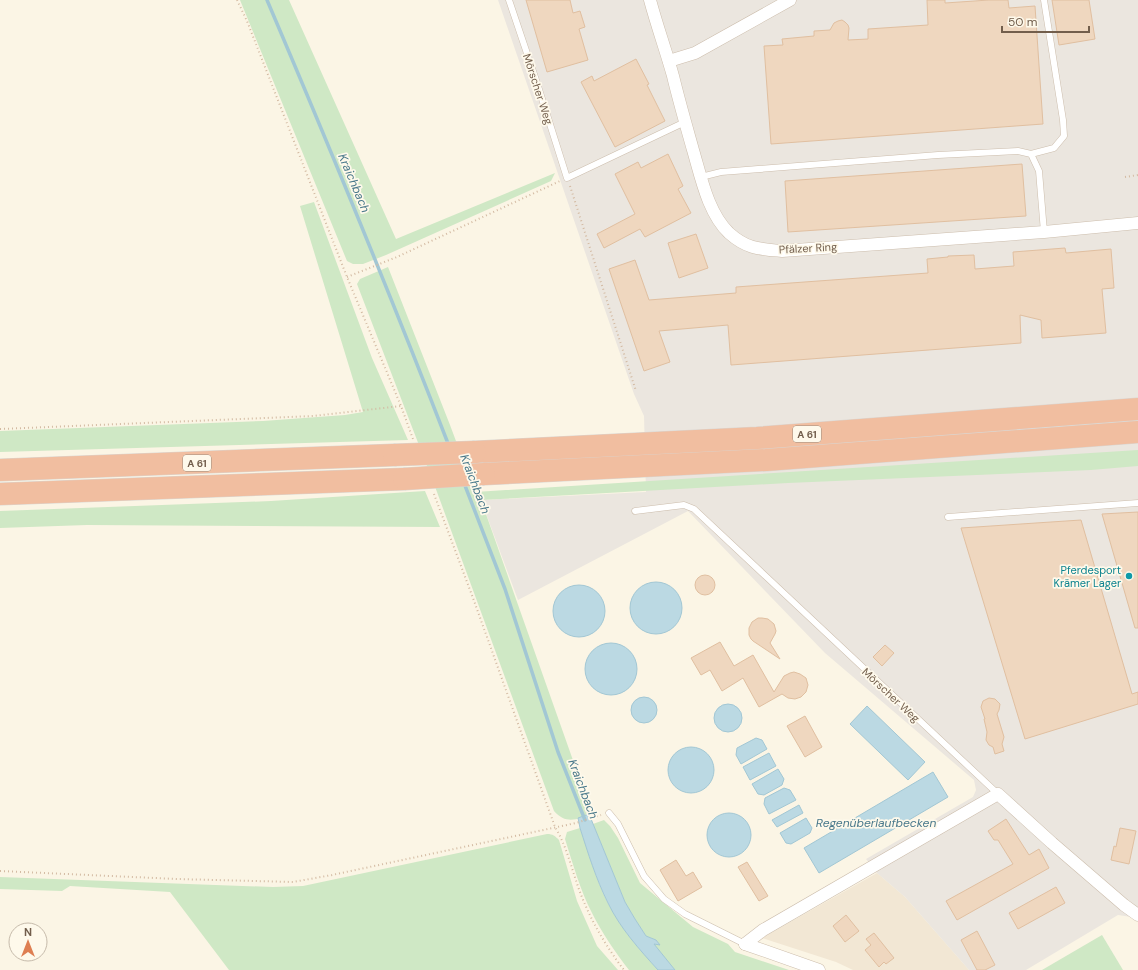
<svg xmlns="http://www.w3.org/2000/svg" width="1138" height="970" font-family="'DM Sans',sans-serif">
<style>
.residential{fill:#f2e7d4}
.industrial{fill:#ebe6df}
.green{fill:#cfe8c5}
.water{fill:#bbd9e3;stroke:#a2c7d4}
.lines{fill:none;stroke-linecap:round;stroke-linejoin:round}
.stream{stroke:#a2c7d4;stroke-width:3.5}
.building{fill:#efd7bf;stroke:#e0bfa0}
.lane-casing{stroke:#ccbdac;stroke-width:7}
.street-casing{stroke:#ccbdac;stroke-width:13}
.highway-casing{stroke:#dad5d0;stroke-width:23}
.path{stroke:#d3baa2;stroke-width:2;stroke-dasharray:1 3;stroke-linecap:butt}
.lane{stroke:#fff;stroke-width:6}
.street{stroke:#fff;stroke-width:12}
.highway{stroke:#f1bea0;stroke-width:22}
.highway-bridge-casing{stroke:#dad5d0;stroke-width:23;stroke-linecap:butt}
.highway-bridge{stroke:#f1bea0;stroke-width:22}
.culture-dot{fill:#0f9aa8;stroke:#fef9eb;stroke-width:1.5}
.labels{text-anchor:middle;stroke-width:3.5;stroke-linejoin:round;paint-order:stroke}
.shield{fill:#fef9eb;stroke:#9c8c7c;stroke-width:1}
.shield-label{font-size:10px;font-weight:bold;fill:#725e4c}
.street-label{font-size:11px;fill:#725e4c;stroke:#fef9eb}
.culture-label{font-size:11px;fill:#0d838f;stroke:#fef9eb;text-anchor:end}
.water-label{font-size:12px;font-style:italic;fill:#4a798b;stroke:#fef9eb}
</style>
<rect width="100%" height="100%" fill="#fbf5e5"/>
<!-- residential -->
<polygon class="residential" points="877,873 905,897 969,970 853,970 836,962 762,938"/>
<!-- industrial -->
<polygon class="industrial" points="498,0 1138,0 1138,918 1118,915 1026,970 969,970 905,897 877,873 866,859 973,797 976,790 974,780 825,653 688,511 518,600 481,500 646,492 644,416 634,394"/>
<!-- green -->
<g class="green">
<polygon points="240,0 289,0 396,239 555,173 551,181 386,255 363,264 353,264 347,261"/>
<polygon points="314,202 372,358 408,440 0,452 0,431 263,421 345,415 363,412 300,206"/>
<path d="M388 267 450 425 475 492 1138 450V466L1091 470 788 483 481 500 592 814C578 819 566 825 554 811L437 492 357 284 360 279Z"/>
<polygon points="425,491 440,527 87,525 0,528 0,511 271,501"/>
<polygon points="604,820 610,826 618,838 640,883 693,927 728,944 735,952 789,970 675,970 653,944 659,944 656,940 646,936 635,919 625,902 593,824"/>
<path d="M580 828C590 857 598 888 614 914 626 935 642 952 658 970H629C615 952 602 933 592 913 580 890 573 864 565 839L567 832Z"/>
<path d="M547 834C553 834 555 836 559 840L577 901 597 946 618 970H229L170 892 70 886 62 891 0 889V877L273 887 303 886Z"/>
<polygon points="1102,935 1123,970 1042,970"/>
</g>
<!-- water -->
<g class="water">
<circle cx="656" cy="608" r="26"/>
<circle cx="579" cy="611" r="26"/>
<circle cx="611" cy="669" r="26"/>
<circle cx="644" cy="710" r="13"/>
<circle cx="728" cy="718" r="14"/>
<polygon points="867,706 925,762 908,780 850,724"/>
<polygon points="756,738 762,740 767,749 741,764 736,755 737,748"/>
<circle cx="691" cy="770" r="23"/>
<polygon points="769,753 776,766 750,780 743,767"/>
<polygon points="778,769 784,779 782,785 764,795 758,794 752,784"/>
<polygon points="933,772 948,797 819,873 804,848"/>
<polygon points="784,788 790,790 796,800 769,814 764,804 765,798"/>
<polygon points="799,805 803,813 777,827 772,820"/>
<circle cx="729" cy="835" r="22"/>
<path d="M589 814 625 902 635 919 646 936 656 940 660 945 654 944 675 970H658C639 949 620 928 608 903 596 879 588 853 580 828L578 818Z"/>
<polygon points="806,818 812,828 810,833 791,844 786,843 780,833"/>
</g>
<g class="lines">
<!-- stream -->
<g class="stream">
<path d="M267 0C330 148 391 296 449 446"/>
<polyline points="464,483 505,589 558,752 585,820"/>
</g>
</g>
<!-- building -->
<g class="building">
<polygon points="526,0 570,0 573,13 580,11 585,27 579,29 588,60 547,72"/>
<polygon points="927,0 945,0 945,3 989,0 1008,0 1009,8 1035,6 1043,124 771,144 764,46 783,45 782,39 814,36 814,31 830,30 834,23 838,21 842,20 845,22 848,25 849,28 848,40 868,39 868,29 928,25"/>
<polygon points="1052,0 1089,0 1095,39 1059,45"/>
<polygon points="636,59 649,84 647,85 665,121 615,147 581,82 592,76 594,81"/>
<polygon points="668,154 683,186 678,189 691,213 645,237 640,229 604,248 597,234 635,214 615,174 638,162 641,168"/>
<polygon points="1022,164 1026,216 788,232 785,181"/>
<polygon points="696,234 708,268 679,278 668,243"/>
<polygon points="1065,248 1066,253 1111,249 1114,288 1102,289 1106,333 1042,338 1041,320 1020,315 1021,343 731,365 728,325 659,331 670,362 644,371 609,269 635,260 649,300 736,293 736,287 928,273 927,259 948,257 948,256 974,255 975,269 1014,266 1013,252"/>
<polygon points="1138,512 1138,628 1135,628 1102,514"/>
<polygon points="1081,520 1132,694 1138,692 1138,704 1025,739 961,528"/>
<circle cx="705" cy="585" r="10"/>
<polygon points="758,618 762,618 768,619 774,624 776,631 775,634 770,643 780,659 753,641 751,639 749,635 749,628 752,622"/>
<polygon points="720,642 734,666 753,655 774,692 784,676 790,673 794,672 800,674 806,678 808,685 806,692 801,697 795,699 788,698 782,694 759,707 743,678 722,691 710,670 701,675 691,658"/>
<polygon points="885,645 894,653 882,666 873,657"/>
<polygon points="989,698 995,699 1000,704 999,710 997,714 1004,737 1002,744 1004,751 995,754 993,747 989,745 986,740 987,732 984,719 985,719 981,707 983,701"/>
<polygon points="805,716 822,747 805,757 787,726"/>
<polygon points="1006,819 1029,855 1039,849 1049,868 957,920 946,901 1013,864 998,840 994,840 988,831"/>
<polygon points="1120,828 1136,831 1129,864 1111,860 1114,846 1116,847"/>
<polygon points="676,860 686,876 693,872 702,887 678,901 660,870"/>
<polygon points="747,862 768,896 759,901 738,867"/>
<polygon points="1056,887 1065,903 1018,929 1009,913"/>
<polygon points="846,915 859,931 845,942 833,926"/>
<polygon points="977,931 995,965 985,970 977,970 961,940"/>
<polygon points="874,933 894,958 886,964 884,962 879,967 865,950 871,945 866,939"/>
</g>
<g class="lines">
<defs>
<g id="lane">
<polyline points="509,0 537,83 567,178 685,122"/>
<polyline points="1031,154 1054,148 1064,136 1063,120 1044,0"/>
<polyline points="701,177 721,172 938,155 1018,151 1031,154 1039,171 1044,232"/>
<polyline points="635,511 684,505 694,509 998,794"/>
<polyline points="948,517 1138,503"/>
<polyline points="609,813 618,824 644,876 664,899 685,914 745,944"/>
</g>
<g id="street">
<path d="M650 0C657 26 666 51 673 76 679 101 686 125 693 150 701 177 708 213 729 233 747 249 759 249 782 251L1044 232 1138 223"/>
<polyline points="669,61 695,53 790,0"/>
<polyline points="745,944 763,930 998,794 1052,843 1124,905 1138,915"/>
<polyline points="745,944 819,970"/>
</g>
<g id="highway">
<polyline points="475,452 757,438 1138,409"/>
<polyline points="0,470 394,455"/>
<polyline points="484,474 766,460 1138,432"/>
<polyline points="0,494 404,479"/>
</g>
</defs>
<!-- lane casing -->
<use href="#lane" class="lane-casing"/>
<!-- street casing -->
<use href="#street" class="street-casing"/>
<!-- highway casing -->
<use href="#highway" class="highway-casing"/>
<!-- path -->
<g class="path">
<polyline points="237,0 247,21 347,277 401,406 413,439"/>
<polyline points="1125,177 1138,175"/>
<polyline points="570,186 636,391"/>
<polyline points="347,277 397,257 560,181"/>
<polyline points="0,429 313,416 401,406"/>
<path d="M434 494 473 598 555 827C569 850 573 877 584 902 594 926 608 949 624 970"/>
<polyline points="0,871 177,879 293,882 332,875 576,823 601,815"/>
</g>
<!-- lane -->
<use href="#lane" class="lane"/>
<!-- street -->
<use href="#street" class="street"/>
<!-- highway -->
<use href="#highway" class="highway"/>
<defs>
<g id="highway-bridge">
<polyline points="394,455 475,452"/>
<polyline points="404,479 484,474"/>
</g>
</defs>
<!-- highway-bridge casing -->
<use href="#highway-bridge" class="highway-bridge-casing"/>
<!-- highway-bridge -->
<use href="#highway-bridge" class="highway-bridge"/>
</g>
<!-- markers -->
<circle class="culture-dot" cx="1129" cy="576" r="4"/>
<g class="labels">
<!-- shield labels -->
<g class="shield">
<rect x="793" y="426" width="28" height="16" rx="3"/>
<rect x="183" y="455" width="28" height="16" rx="3"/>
</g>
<g class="shield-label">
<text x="807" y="438">A 61</text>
<text x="197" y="467">A 61</text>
</g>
<!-- street labels -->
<g class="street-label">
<text transform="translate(538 89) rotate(72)" y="4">Mörscher Weg</text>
<text transform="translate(808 248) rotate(-3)" y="4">Pfälzer Ring</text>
<text transform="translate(891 695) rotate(43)" y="4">Mörscher Weg</text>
</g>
<!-- culture labels -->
<g class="culture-label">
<text x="1121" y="574">Pferdesport<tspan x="1121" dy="13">Krämer Lager</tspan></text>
</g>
<!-- water labels -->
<g class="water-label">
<text transform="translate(354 183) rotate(67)" y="4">Kraichbach</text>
<text transform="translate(475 484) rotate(69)" y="4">Kraichbach</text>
<text transform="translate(583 789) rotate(69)" y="4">Kraichbach</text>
<text x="876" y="827">Regenüberlaufbecken</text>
</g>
</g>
<!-- north arrow -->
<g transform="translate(28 942)"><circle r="19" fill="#fef9eb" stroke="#c6bbab"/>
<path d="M0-3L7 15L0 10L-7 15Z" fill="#de7f52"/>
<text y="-6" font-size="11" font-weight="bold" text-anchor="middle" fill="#725e4c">N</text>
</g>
<!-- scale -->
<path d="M1002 26v6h87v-6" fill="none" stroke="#725e4c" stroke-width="2"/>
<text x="1008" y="26" font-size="12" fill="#725e4c" stroke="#fef9eb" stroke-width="3" paint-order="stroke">50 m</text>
</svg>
